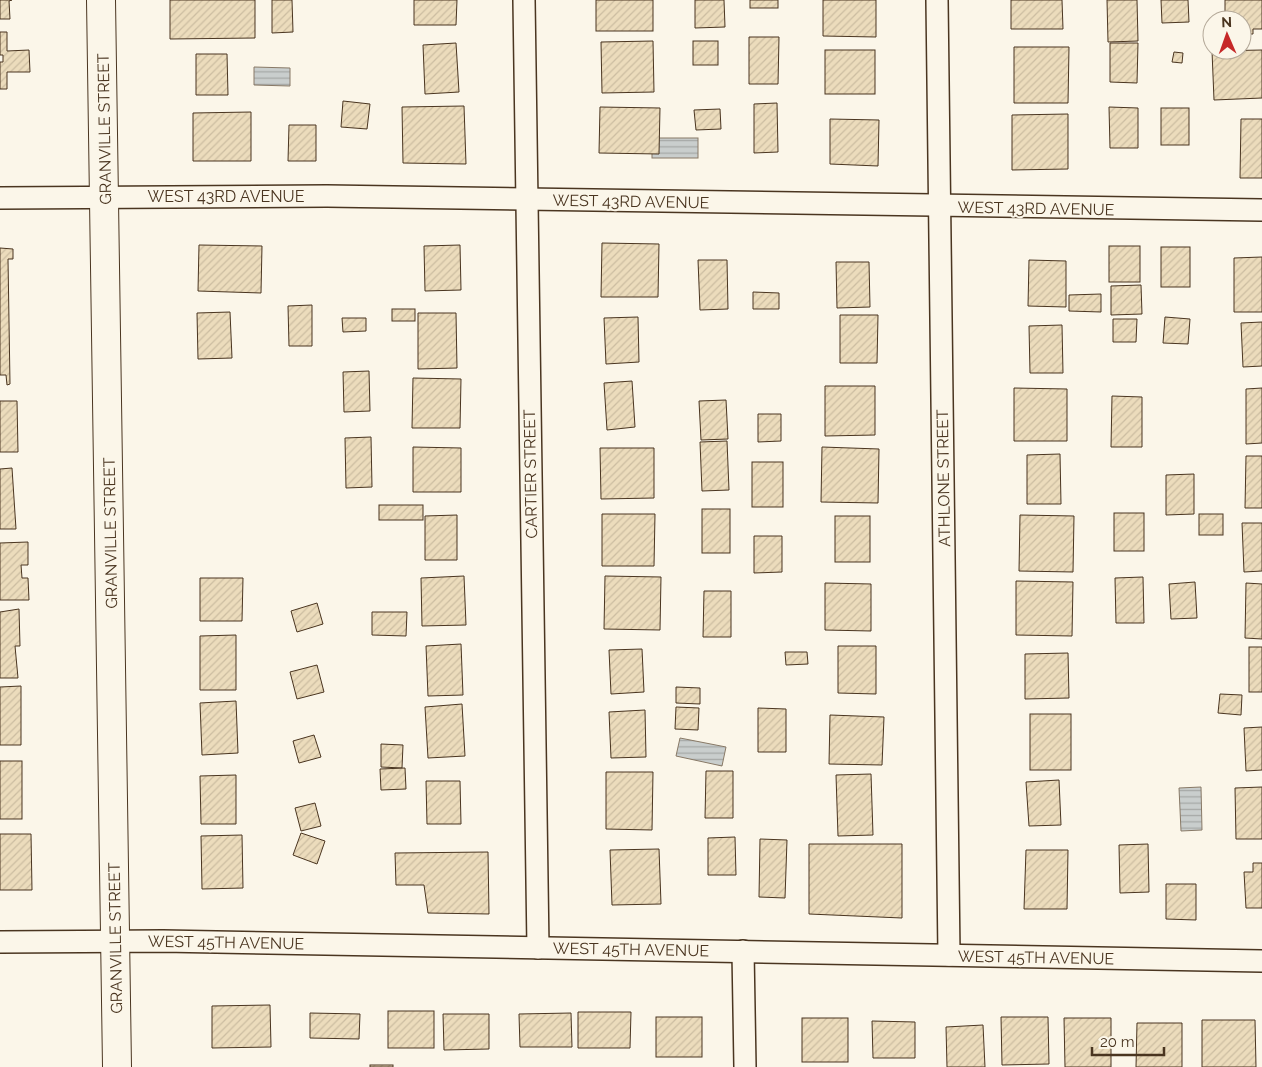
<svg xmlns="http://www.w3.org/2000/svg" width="1262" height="1067" font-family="Raleway,sans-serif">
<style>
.water{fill:url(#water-rules);stroke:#887966}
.building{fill:url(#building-hatch);stroke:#4a3520}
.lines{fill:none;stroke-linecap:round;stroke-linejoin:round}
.street-casing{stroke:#4a3520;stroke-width:24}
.highway-casing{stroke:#4a3520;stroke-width:30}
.street{stroke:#fbf6e9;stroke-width:21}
.highway{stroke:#fbf6e9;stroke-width:28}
.labels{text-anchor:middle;stroke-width:4;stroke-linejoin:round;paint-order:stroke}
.street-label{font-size:16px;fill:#4a3520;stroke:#fbf6e9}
</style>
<defs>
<pattern id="water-rules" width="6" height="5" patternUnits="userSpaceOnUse" patternTransform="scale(1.25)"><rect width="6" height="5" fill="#c9cecd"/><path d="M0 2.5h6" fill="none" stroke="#a5a8a6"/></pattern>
<pattern id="building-hatch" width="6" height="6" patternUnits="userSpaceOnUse" patternTransform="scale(1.25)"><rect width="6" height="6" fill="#ecdcbc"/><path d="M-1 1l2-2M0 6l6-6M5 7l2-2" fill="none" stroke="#ccbda1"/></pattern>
</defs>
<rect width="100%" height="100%" fill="#fbf6e9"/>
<!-- water -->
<g class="water">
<polygon points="254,67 290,68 290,86 254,85"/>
<rect x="652" y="138" width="46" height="20"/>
<polygon points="680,738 726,747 722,766 676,756"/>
<polygon points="1201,787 1202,830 1181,831 1179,788"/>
</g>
<!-- building -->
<g class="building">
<polygon points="0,0 12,0 9,1 10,19 0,19"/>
<polygon points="170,0 255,0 255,38 170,39"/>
<polygon points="272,0 292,0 293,32 272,33"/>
<polygon points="414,0 457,0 456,25 414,25"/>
<rect x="596" y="0" width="57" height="31"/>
<polygon points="695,0 724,0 725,27 695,28"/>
<rect x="750" y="0" width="28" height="8"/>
<polygon points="823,0 876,0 876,37 823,36"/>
<polygon points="1011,0 1062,0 1063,29 1011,29"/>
<polygon points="1107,0 1137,0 1138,41 1108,42"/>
<polygon points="1161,0 1188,0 1189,22 1162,23"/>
<polygon points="1225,0 1262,0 1262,29 1253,29 1253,34 1242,34 1242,20 1225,20"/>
<polygon points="0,32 7,32 7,51 29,50 30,72 7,72 7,89 0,89 0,62 3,62 3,55 0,55"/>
<polygon points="749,37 779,37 778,84 749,84"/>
<polygon points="653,41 654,92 602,93 601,42"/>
<rect x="693" y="41" width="25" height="24"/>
<polygon points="456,43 459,92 425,94 423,45"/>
<polygon points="1110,43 1138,43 1137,83 1110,82"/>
<polygon points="1014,47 1069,47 1068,103 1014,103"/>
<rect x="825" y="50" width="50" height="44"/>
<polygon points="1262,50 1262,98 1214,100 1212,51"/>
<polygon points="1174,52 1183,53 1182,63 1172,62"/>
<polygon points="196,54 227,54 228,95 196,95"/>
<polygon points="343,101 370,104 367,129 341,127"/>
<polygon points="777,103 778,152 754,153 754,104"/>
<polygon points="464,106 466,164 403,163 402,107"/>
<polygon points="600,107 660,108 659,154 599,153"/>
<polygon points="1109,107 1138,108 1138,148 1110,148"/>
<rect x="1161" y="108" width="28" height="37"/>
<polygon points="720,109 721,129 696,130 694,110"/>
<polygon points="251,112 251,161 193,161 193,113"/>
<polygon points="1068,114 1068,169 1012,170 1012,115"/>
<polygon points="830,119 879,120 878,166 830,164"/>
<polygon points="1241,119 1262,119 1262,178 1240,178"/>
<polygon points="289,125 316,125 316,161 288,161"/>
<polygon points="602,243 659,244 658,297 601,297"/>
<polygon points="199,245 262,246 261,293 198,291"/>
<polygon points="460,245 461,290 425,291 424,246"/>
<rect x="1109" y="246" width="31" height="36"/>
<rect x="1161" y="247" width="29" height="40"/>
<polygon points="0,248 13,249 13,259 8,259 10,384 7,385 6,375 0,375"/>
<polygon points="1262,257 1262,312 1234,312 1234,258"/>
<polygon points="698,260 727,260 728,309 700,310"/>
<polygon points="1029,260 1066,261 1066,307 1028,306"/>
<polygon points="836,262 869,262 870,307 837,308"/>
<polygon points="1141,285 1142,314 1111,315 1111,286"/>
<polygon points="753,292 779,293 779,309 753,309"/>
<polygon points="1101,294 1101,312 1069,311 1069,295"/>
<polygon points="312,305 312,346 289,346 288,306"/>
<rect x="392" y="309" width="23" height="12"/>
<polygon points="230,312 232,358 198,359 197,313"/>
<polygon points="418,313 456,313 457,368 418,369"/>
<polygon points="840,315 878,315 877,363 840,363"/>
<polygon points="638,317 639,362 606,364 604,318"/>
<polygon points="1165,317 1190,319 1188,344 1163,343"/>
<polygon points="342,318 366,318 366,331 343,332"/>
<polygon points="1113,319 1137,319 1136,342 1113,342"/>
<polygon points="1262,322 1262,366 1243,367 1241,323"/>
<polygon points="1062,325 1063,373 1030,373 1029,326"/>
<polygon points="369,371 370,411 344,412 343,372"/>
<polygon points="413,378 461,379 460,428 412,428"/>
<polygon points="632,381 635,427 607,430 604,383"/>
<polygon points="825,386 875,386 875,435 825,436"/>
<polygon points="1014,388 1067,389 1067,441 1014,441"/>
<polygon points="1262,388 1262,443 1246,444 1246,389"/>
<polygon points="1112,396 1142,397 1142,447 1111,447"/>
<polygon points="726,400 728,439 701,440 699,401"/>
<polygon points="0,401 17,401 18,452 0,452"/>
<polygon points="758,414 781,414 781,441 758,442"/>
<polygon points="371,437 372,487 346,488 345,438"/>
<polygon points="727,441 729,490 702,491 700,442"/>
<polygon points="413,447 461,448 461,492 413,492"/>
<polygon points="822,447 879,449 878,503 821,502"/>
<polygon points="600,448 654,448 654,498 601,499"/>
<polygon points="1060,454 1061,504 1027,504 1027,455"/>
<polygon points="1246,456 1262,456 1262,508 1245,508"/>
<rect x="752" y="462" width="31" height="45"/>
<polygon points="12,468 16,529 0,529 0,469"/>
<polygon points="1194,474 1194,514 1166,515 1166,475"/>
<rect x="379" y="505" width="44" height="15"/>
<rect x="702" y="509" width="28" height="44"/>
<rect x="1114" y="513" width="30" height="38"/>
<polygon points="602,514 655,514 654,566 602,566"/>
<rect x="1199" y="514" width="24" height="21"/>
<polygon points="457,515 457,560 425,560 425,516"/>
<polygon points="1020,515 1074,516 1073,572 1019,571"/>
<rect x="835" y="516" width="35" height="46"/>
<polygon points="1242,523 1262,523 1262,571 1244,572"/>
<polygon points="754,536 782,536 782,572 754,573"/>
<polygon points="28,542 28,565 21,565 22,578 28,578 29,600 0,600 0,543"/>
<polygon points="464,576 466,625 422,626 421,578"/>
<polygon points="605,576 661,577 660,630 604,629"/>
<polygon points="1143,577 1144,623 1116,623 1115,578"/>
<polygon points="200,578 243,578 242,621 200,621"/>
<polygon points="1016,581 1073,582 1072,636 1016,635"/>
<polygon points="1195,582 1197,618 1171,619 1169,584"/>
<polygon points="825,583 871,584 871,631 825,630"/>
<polygon points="1246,583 1262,584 1262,639 1245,638"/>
<polygon points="704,591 731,591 731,637 703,637"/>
<polygon points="317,603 323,624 297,632 291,611"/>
<polygon points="19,609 20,646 15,646 18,678 0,678 0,612"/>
<polygon points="372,612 407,612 406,636 372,635"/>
<polygon points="236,635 236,690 200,690 200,636"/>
<polygon points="461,644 463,695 428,696 426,646"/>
<polygon points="838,646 876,646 876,694 838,693"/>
<rect x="1249" y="647" width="13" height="45"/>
<polygon points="642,649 644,692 611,694 609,650"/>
<polygon points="785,652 807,652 808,664 786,665"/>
<polygon points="1068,653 1069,698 1025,699 1025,654"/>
<polygon points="317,665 324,692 297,699 290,672"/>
<polygon points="21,686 21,745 0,745 0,687"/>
<polygon points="676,687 700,688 700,704 676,703"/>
<polygon points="1220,694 1242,695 1241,715 1218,713"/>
<polygon points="236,701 238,753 202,755 200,703"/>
<polygon points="462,704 465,756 428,758 425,707"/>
<polygon points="676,707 699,708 698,730 675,729"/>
<polygon points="758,708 786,709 786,752 758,752"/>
<polygon points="645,710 646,757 611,758 609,712"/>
<rect x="1030" y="714" width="41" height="56"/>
<polygon points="830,715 884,717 882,765 829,764"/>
<polygon points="1262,727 1262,770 1246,771 1244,728"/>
<polygon points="314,735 321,757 299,763 293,741"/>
<polygon points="381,744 403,745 402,768 381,767"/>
<rect x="0" y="761" width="22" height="58"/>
<polygon points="405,768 406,789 381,790 380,769"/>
<polygon points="706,771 733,771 733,818 705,818"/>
<polygon points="606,772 653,772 652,830 606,829"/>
<polygon points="871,774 873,835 838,836 836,775"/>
<polygon points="236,775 236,824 201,824 200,776"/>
<polygon points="1059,780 1061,825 1029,826 1026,782"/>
<polygon points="426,781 460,781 461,824 427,824"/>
<polygon points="1262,787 1262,839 1236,839 1235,788"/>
<polygon points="315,803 321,826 301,831 295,808"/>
<polygon points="301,833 325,841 317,864 293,855"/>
<polygon points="0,834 31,834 32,890 0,890"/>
<polygon points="242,835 243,888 202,889 201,836"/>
<polygon points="735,837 736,875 708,875 708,838"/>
<polygon points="760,839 787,840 785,898 759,897"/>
<polygon points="809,844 902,844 902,918 809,914"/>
<polygon points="1148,844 1149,892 1120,893 1119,845"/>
<polygon points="659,849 661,904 612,905 610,850"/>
<polygon points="1026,850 1068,850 1067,909 1024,909"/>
<polygon points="488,852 489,914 428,913 424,885 396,885 395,853"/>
<polygon points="1253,863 1262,863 1262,908 1246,908 1244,872 1253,872"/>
<polygon points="1166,884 1196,884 1196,920 1166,919"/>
<polygon points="270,1005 271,1047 212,1048 212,1006"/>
<rect x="388" y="1011" width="46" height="37"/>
<polygon points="578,1012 631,1012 630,1048 578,1048"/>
<polygon points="310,1013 360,1014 359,1039 310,1038"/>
<polygon points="571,1013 572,1047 520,1047 519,1014"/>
<polygon points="443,1014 489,1014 489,1049 444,1050"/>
<rect x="656" y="1017" width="46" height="40"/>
<polygon points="1001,1017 1048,1017 1049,1064 1002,1065"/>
<rect x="802" y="1018" width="46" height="44"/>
<polygon points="1064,1018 1111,1018 1111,1067 1065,1067"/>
<polygon points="1202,1020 1255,1020 1256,1067 1202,1067"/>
<polygon points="872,1021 915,1022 915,1058 873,1058"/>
<polygon points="1137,1023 1182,1023 1182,1067 1136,1067"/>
<polygon points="983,1025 985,1067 947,1067 946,1027"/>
<rect x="370" y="1065" width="23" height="2"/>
</g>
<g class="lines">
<defs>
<g id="street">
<polyline points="524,0 538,948"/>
<polyline points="937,0 949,955"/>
<polyline points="0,198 327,196 1262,210"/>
<polyline points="0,942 163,941 1262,961"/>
<polyline points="743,951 745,1067"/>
</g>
<polyline id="highway" points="101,0 117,1067"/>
</defs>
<!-- street casing -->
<use href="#street" class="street-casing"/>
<!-- highway casing -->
<use href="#highway" class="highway-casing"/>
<!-- street -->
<use href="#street" class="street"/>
<!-- highway -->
<use href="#highway" class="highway"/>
</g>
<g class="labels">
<!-- street labels -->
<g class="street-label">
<text transform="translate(104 129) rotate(-91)" y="6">GRANVILLE STREET</text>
<text x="226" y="202">WEST 43RD AVENUE</text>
<text transform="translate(631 201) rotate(1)" y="6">WEST 43RD AVENUE</text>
<text transform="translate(1036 208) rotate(1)" y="6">WEST 43RD AVENUE</text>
<text transform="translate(530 474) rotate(-91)" y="6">CARTIER STREET</text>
<text transform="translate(943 478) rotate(-91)" y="6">ATHLONE STREET</text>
<text transform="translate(110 533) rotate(-91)" y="6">GRANVILLE STREET</text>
<text transform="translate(115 938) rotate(-91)" y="6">GRANVILLE STREET</text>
<text transform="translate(226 942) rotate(1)" y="6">WEST 45TH AVENUE</text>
<text transform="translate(631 949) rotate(1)" y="6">WEST 45TH AVENUE</text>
<text transform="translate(1036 957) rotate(1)" y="6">WEST 45TH AVENUE</text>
</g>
</g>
<!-- north arrow -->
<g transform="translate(1227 35) rotate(358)"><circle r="24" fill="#fbf6e9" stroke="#b4a999"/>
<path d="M0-4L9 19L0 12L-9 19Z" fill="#c62828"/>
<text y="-8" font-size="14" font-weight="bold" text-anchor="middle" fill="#4a3520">N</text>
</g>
<!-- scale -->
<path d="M1092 1047v8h72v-8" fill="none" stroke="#4a3520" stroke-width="2.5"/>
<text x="1100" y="1047" font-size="15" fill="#4a3520" stroke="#fbf6e9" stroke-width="4" paint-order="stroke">20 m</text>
</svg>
